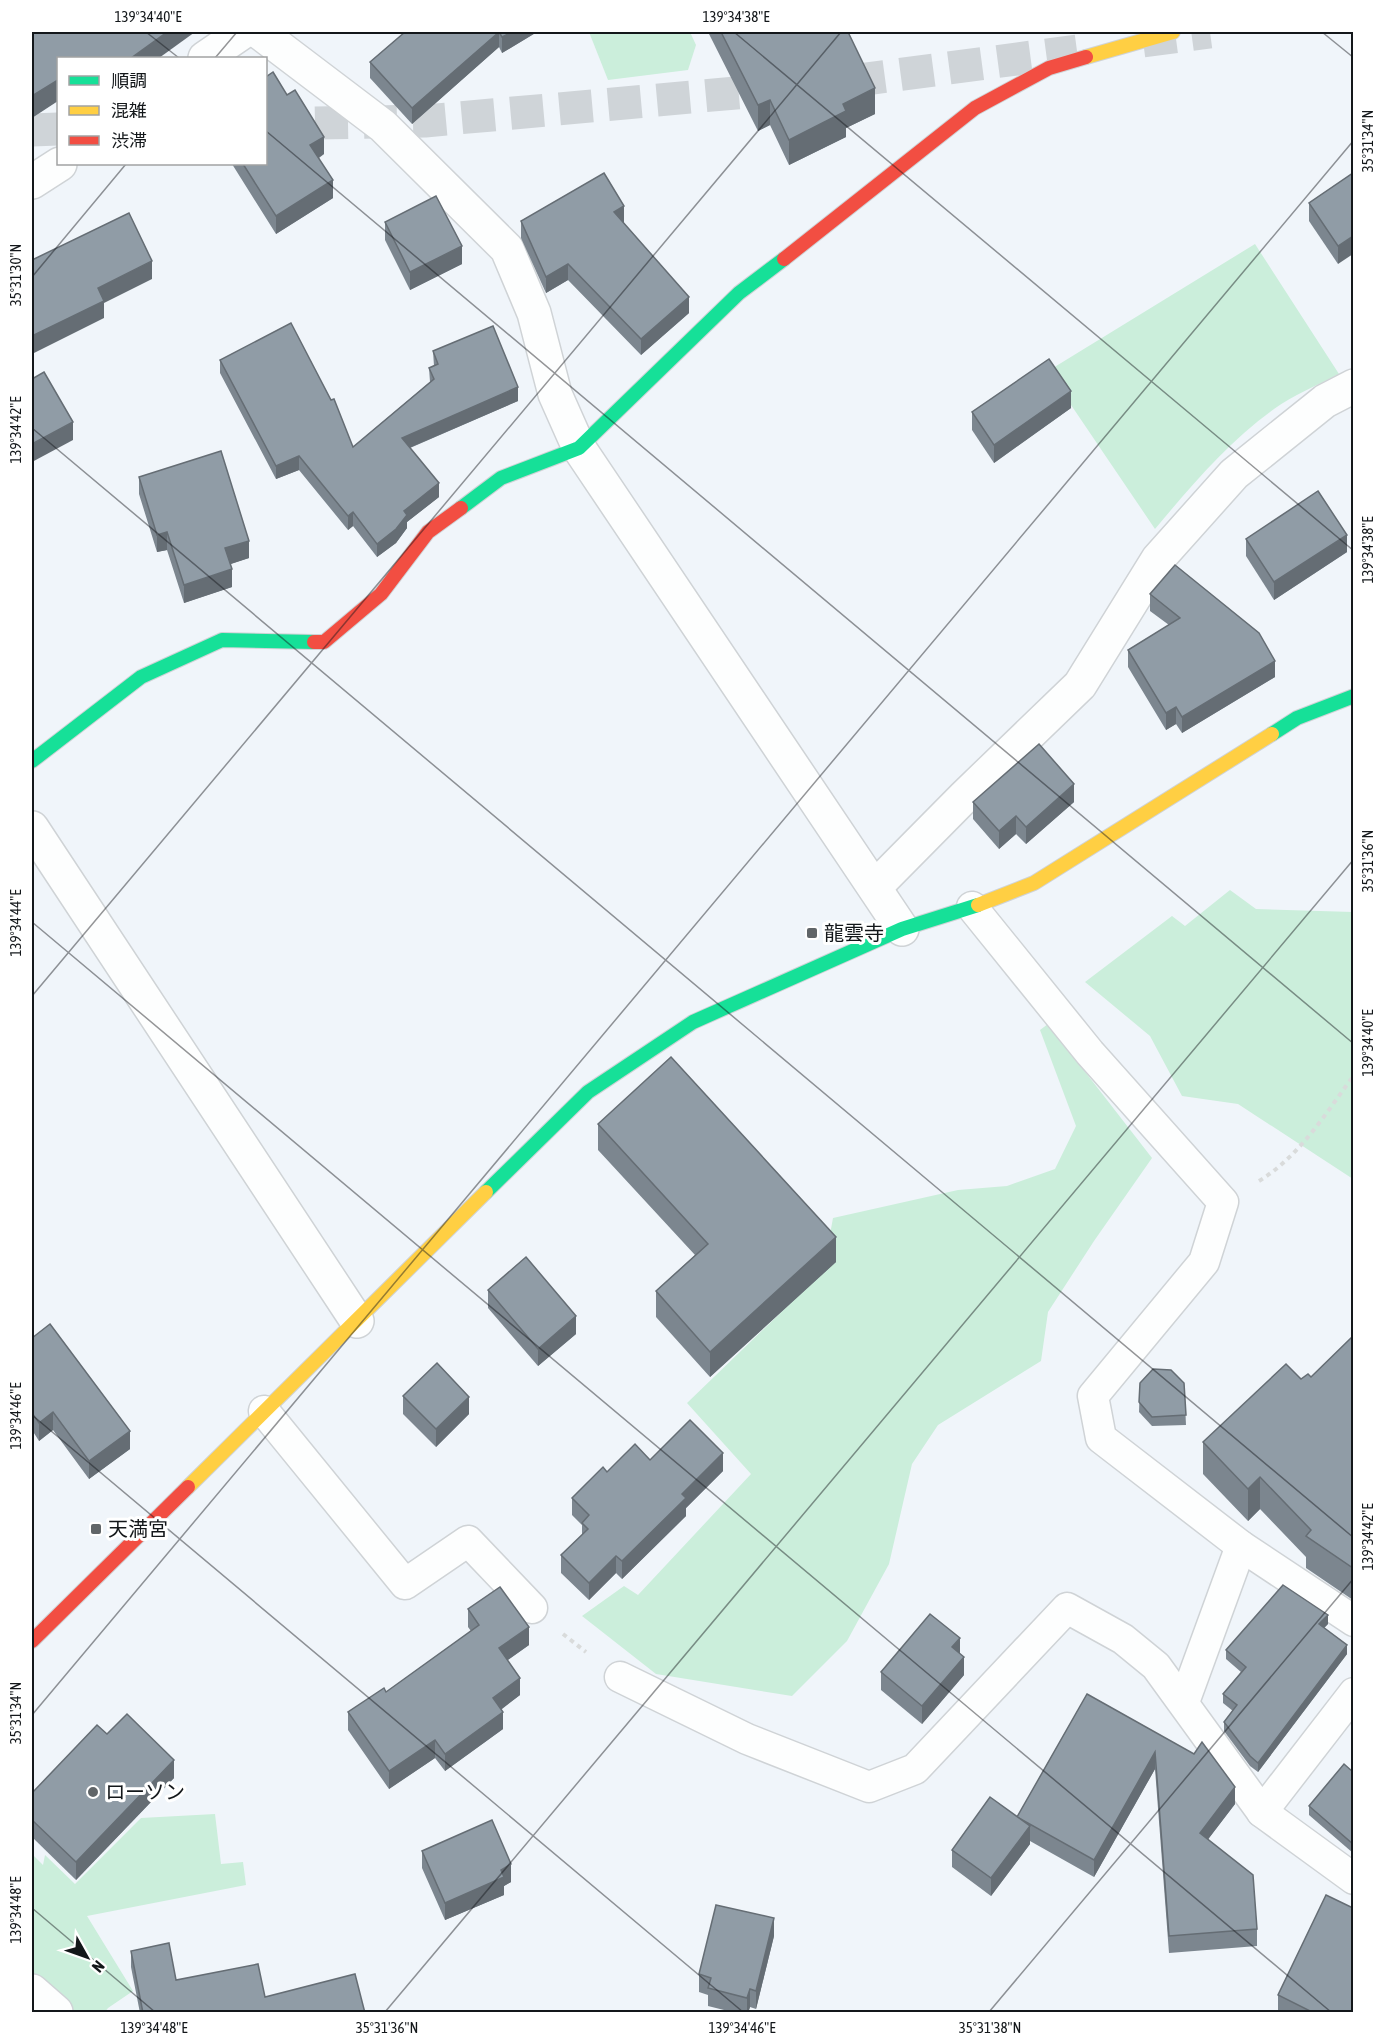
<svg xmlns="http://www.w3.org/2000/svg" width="1385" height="2044" font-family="'Asap Condensed','Noto Sans JP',sans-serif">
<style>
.green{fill:#cbeedb}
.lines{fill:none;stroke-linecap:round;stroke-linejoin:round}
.highway-tunnel{stroke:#cfd4d8;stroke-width:33;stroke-dasharray:33 16;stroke-linecap:butt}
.lane-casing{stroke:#cfd3d6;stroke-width:33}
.street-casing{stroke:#cfd3d6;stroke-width:36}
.fast-casing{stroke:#cfd3d6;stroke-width:16}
.slow-casing{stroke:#cfd3d6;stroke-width:16}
.jam-casing{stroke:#cfd3d6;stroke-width:16}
.path{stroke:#d9dbdb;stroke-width:4;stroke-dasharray:4.5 4.5;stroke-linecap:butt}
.lane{stroke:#fdfefe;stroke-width:30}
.street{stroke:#fdfefe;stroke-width:33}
.fast{stroke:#16e098;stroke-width:14}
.slow{stroke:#ffcf43;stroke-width:14}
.jam{stroke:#f24e42;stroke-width:14}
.wall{fill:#7c868f}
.shaded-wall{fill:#656d74}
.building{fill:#909ca6;stroke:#656d74;stroke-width:1.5}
.ticks{fill:none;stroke:#13171a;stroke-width:1.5;stroke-opacity:0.45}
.poi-dot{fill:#606568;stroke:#fff;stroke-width:2}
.labels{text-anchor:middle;stroke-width:6;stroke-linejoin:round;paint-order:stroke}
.poi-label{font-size:20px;fill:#13171a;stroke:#fff;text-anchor:start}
.neatline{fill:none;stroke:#13171a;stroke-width:2}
.ticks-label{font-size:15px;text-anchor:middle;fill:#13171a}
</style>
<rect width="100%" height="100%" fill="#f0f5fa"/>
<!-- green -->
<g class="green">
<polygon points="589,32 690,32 696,45 688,70 608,80"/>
<path d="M1255 244 1339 374C1318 385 1293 395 1274 409 1228 442 1191 486 1155 529L1048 371Z"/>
<polygon points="1230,890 1256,909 1353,912 1353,1179 1238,1104 1182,1096 1150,1036 1085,982 1172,916 1185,926"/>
<polygon points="1048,1024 1152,1158 1094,1241 1048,1312 1041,1361 938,1425 912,1464 889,1564 847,1641 792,1696 656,1674 582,1616 624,1586 638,1595 751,1474 687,1403 823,1272 833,1218 958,1190 1007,1186 1055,1169 1076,1126 1040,1030"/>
<polygon points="215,1814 221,1864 243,1862 246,1885 87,1916 133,1991 108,2008 105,2012 32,2012 32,1854 43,1865 45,1855 75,1884 141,1818"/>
</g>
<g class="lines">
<!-- highway-tunnel -->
<g class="highway-tunnel">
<polyline points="1143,41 1210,32"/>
<polyline points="266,124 425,121 813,86 1077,51"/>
<polyline points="32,130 58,129"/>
</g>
<defs>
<g id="lane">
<polyline points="972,907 1090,1053 1223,1202 1204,1262 1093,1396 1101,1438 1241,1546 1354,1621"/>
<polyline points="264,1411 405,1584 468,1541 532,1608"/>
<polyline points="620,1677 747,1739 869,1787 915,1769 1067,1608 1123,1639 1156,1666 1262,1812 1354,1879"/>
<polyline points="1184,1702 1241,1546"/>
<polyline points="1262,1812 1354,1693"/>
</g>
<g id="street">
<polyline points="259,32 383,126 507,249 534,313 555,394 579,448 902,929"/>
<polyline points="205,58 243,32"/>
<polyline points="32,182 60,164"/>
<polyline points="32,828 357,1321"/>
<polyline points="875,887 965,796 1080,685 1158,559 1234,474 1325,401 1354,386"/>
<polyline points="32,1991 56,2012"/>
</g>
<g id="fast">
<polyline points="461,508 501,478 579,448 739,293 784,259"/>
<polyline points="1272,734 1297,718 1354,696"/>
<polyline points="32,761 141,677 222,640 314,642"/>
<polyline points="486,1192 588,1092 693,1022 902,929 978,905"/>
</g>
<g id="slow">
<polyline points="1086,57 1173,32"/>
<polyline points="978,905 1034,883 1272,734"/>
<polyline points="188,1487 486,1192"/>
</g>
<g id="jam">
<polyline points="784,259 975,108 1049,68 1086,57"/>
<polyline points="314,642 324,642 381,594 428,532 461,508"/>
<polyline points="32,1641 188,1487"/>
</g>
</defs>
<!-- lane casing -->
<use href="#lane" class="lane-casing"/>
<!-- street casing -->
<use href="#street" class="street-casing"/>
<!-- fast casing -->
<use href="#fast" class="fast-casing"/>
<!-- slow casing -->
<use href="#slow" class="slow-casing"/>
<!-- jam casing -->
<use href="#jam" class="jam-casing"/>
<!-- path -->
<g class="path">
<path d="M1259 1181C1300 1156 1326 1113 1354 1075"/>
<polyline points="563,1634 586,1652"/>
</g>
<!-- lane -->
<use href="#lane" class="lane"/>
<!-- street -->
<use href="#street" class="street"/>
<!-- fast -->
<use href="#fast" class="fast"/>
<!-- slow -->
<use href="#slow" class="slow"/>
<!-- jam -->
<use href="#jam" class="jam"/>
</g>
<!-- wall -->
<g class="wall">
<polygon points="405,32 537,32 502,53 499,47 412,124 370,78 370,62"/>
<polygon points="708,32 848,32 875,114 846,128 846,137 789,165 770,125 758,131"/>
<polygon points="324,154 319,158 333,198 276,234 232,164 266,164"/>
<polygon points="1353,173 1338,264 1309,221 1309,203"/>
<polygon points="521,221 624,222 624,223 689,313 641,355 568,280 546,293 521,238"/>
<polygon points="385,222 462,264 410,290 385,240"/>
<polygon points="433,351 518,401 410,448 439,497 407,522 407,528 396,543 377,557 353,526 348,530 299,470 276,479 220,373 220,360 353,447 430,382 429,368 434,366"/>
<polygon points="1071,408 994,463 972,430 972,412"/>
<polygon points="139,477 249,558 230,564 232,587 184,603 167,550 157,552 139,494"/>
<polygon points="1246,539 1347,552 1274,600 1246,556"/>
<polygon points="1150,594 1275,677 1182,733 1176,724 1166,730 1128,667 1128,650 1169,625 1150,611"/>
<polygon points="973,802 1074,802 1026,844 1016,834 999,849 973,819"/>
<polygon points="598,1124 836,1262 710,1377 656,1317 656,1291 695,1255 598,1150"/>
<polygon points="488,1290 576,1334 538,1366 488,1308"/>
<polygon points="1353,1336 1353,1600 1306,1568 1306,1557 1260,1509 1248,1521 1203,1474 1203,1442 1301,1379 1311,1377"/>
<polygon points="32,1338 130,1449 89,1479 53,1430 39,1441 32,1430"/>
<polygon points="1140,1383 1184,1383 1186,1425 1152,1426 1139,1412"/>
<polygon points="403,1396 469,1414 436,1447 403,1414"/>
<polygon points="650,1460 723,1471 686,1508 686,1516 622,1579 616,1573 589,1600 561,1573 561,1555 582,1535 582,1525 572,1515 572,1498 607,1472"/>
<polygon points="468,1609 529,1645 508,1660 520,1695 501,1709 503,1729 445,1771 435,1758 389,1789 348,1730 348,1712 386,1692 471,1631 468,1627"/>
<polygon points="1328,1624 1324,1628 1347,1654 1258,1772 1250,1766 1224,1731 1224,1722 1233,1711 1223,1703 1223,1694 1241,1672 1226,1659 1226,1650"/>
<polygon points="960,1654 964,1675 922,1724 881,1690 881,1672"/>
<polygon points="1087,1694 1235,1804 1208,1839 1257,1929 1257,1946 1169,1953 1155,1769 1094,1877 1030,1841 1030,1844 991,1896 952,1867 952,1850 1017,1817"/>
<polygon points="107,1734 174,1778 76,1880 32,1837 32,1793"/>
<polygon points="1353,1772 1353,1853 1309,1815 1309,1806"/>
<polygon points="422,1851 511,1882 504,1886 504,1895 445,1920 422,1868"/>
<polygon points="774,1936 756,2009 750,2007 748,2013 736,2013 708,2006 708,1995 699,1992 699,1974"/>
<polygon points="131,1951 176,1980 265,1997 365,2013 140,2013 131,1967"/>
<polygon points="1278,1995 1353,2013 1278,2013"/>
</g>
<!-- shaded-wall -->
<g class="shaded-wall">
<polygon points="167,32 195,32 159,58 131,58"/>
<polygon points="499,32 499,47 412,124 412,108"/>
<polygon points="512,32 537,32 502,53 502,37"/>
<polygon points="58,80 58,101 32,118 32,96"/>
<polygon points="875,88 875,114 846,128 846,137 789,165 789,140 843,104"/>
<polygon points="770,100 770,125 758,131 758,105"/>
<polygon points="324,137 324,154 310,163 310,145"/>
<polygon points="333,180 333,198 276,234 276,216"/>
<polygon points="624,206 624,222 614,229 614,212"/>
<polygon points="1353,236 1353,254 1338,264 1338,246"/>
<polygon points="462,246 462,264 410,290 410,272"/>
<polygon points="152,261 152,279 104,303 104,318 32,354 32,336 98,288"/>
<polygon points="568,264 568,280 546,293 546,277"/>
<polygon points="689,297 689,313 641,355 641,339"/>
<polygon points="518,387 518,401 402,451 402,438"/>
<polygon points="1071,391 1071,408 994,463 994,445"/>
<polygon points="73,422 73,440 32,462 32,444"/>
<polygon points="299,456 299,470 276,479 276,466"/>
<polygon points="439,483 439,497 407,522 407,528 396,543 377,557 377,544 404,511"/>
<polygon points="353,512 353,526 348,530 348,516"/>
<polygon points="167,532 167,550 157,552 157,535"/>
<polygon points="1347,535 1347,552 1274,600 1274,582"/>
<polygon points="249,541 249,558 225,566 225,548"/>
<polygon points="232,569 232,587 184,603 184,585"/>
<polygon points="1275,661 1275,677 1182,733 1182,717"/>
<polygon points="1176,707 1176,724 1166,730 1166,713"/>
<polygon points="1074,784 1074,802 1026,844 1026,827"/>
<polygon points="1016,816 1016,834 999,849 999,831"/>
<polygon points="836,1237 836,1262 710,1377 710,1352"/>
<polygon points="576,1316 576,1334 538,1366 538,1349"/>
<polygon points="469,1397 469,1414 436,1447 436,1429"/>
<polygon points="53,1412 53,1430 39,1441 39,1423"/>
<polygon points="130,1431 130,1449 89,1479 89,1461"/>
<polygon points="723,1453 723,1471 686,1508 686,1516 622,1579 622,1561 682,1494"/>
<polygon points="1260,1477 1260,1509 1248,1521 1248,1489"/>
<polygon points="616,1556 616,1573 589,1600 589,1583"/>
<polygon points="1328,1615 1328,1624 1319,1633 1319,1624"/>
<polygon points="529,1627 529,1645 499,1666 499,1648"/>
<polygon points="960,1638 960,1656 952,1647"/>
<polygon points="1347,1645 1347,1654 1258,1772 1258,1763"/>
<polygon points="964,1657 964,1675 922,1724 922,1706"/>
<polygon points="520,1678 520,1695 493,1716 493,1698"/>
<polygon points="503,1712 503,1729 445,1771 445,1754"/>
<polygon points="435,1740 435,1758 389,1789 389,1771"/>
<polygon points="1155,1752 1155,1769 1094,1877 1094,1860"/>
<polygon points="174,1760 174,1778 76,1880 76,1862"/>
<polygon points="1235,1787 1235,1804 1200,1850 1200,1833"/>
<polygon points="1030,1826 1030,1844 991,1896 991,1878"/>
<polygon points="511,1864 511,1882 504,1886 504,1895 445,1920 445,1903 501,1870"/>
<polygon points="774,1918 774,1936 756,2009 756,1991"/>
<polygon points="750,1989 750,2007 748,2013 747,2013 747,1998"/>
</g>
<!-- building -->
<g class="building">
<polygon points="32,32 167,32 131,58 58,58 58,80 32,96"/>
<polygon points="405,32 499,32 412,108 370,62"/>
<polygon points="499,32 512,32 502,37"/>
<polygon points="721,32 848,32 875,88 843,104 846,111 789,140 770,100 758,105"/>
<polygon points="273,72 287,95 295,90 324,137 310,145 333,180 276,216 243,164 266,164 266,77"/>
<polygon points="604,173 624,206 614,212 689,297 641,339 568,264 546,277 521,221"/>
<polygon points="1353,173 1353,236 1338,246 1309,203"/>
<polygon points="436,196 462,246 410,272 385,222"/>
<polygon points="129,213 152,261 98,288 104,301 32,336 32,260"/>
<polygon points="291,323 331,400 334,399 353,447 434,379 429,368 438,364 433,351 493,326 518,387 402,438 439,483 404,511 407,515 396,529 377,544 353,512 348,516 299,456 276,466 220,360"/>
<polygon points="1049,359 1071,391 994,445 972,412"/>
<polygon points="44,372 73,422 32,444 32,379"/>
<polygon points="221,451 249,541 225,548 232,569 184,585 167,532 157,535 139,477"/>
<polygon points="1318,491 1347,535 1274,582 1246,539"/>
<polygon points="1175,565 1259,633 1275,661 1182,717 1176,707 1166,713 1128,650 1180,618 1150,594"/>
<polygon points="1039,744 1074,784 1026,827 1016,816 999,831 973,802"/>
<polygon points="671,1057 836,1237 710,1352 656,1291 708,1244 598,1124"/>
<polygon points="526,1257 576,1316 538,1349 488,1290"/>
<polygon points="50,1324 130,1431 89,1461 53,1412 39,1423 32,1413 32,1338"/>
<polygon points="1353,1336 1353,1568 1306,1536 1311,1530 1260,1477 1248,1489 1203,1442 1286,1364 1301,1379 1308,1374 1311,1377"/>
<polygon points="437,1363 469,1397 436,1429 403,1396"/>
<polygon points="1153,1369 1171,1370 1184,1383 1186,1415 1152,1417 1139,1402 1140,1383"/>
<polygon points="690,1420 723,1453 682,1494 686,1498 622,1561 616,1556 589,1583 561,1555 588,1529 582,1523 589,1515 572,1498 603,1467 607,1472 635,1444 650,1460"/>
<polygon points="1283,1585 1328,1615 1319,1624 1347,1645 1258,1763 1250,1756 1224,1722 1237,1705 1223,1694 1246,1667 1226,1650"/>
<polygon points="500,1587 529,1627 499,1648 520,1678 493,1698 503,1712 445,1754 435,1740 389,1771 348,1712 384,1688 386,1692 479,1625 468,1609"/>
<polygon points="930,1614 960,1638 952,1647 964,1657 922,1706 881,1672"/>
<polygon points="1087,1694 1194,1754 1202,1742 1235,1787 1200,1833 1253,1875 1257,1929 1169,1936 1155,1752 1094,1860 1017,1817"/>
<polygon points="127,1714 174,1760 76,1862 32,1820 32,1793 97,1725 107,1734"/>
<polygon points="1344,1764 1353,1772 1353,1844 1309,1806"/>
<polygon points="990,1797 1030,1826 991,1878 952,1850"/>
<polygon points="492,1820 511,1864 501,1870 504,1877 445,1903 422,1851"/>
<polygon points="1326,1895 1353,1908 1353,2013 1314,2013 1278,1995"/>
<polygon points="716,1905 774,1918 756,1991 750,1989 747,1998 708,1988 711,1978 699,1974"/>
<polygon points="169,1943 176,1980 258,1964 265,1997 355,1974 365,2013 143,2013 131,1951"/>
</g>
<!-- ticks -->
<path class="ticks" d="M146 32 179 58M734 32 1354 551M1322 32 1354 58M215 58 237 32M266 131 1354 1044M32 277 126 164M32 428 1354 1538M32 922 1331 2012M32 996 841 32M32 1415 743 2012M32 1715 1354 140M32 1908 155 2012M385 2012 1354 859M989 2012 1354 1578"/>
<!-- markers -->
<g class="poi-dot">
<rect x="806" y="927" width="12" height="12" rx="3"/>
<rect x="90" y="1523" width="12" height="12" rx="3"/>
<circle cx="93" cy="1792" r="6"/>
</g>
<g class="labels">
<!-- poi labels -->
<g class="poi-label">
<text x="824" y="940">龍雲寺</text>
<text x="108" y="1536">天満宮</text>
<text x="105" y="1799">ローソン</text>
</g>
</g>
<!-- border -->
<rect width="1385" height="2044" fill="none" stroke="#ffffff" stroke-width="66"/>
<!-- legend -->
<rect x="57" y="57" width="210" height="108" fill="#ffffff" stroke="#a1a2a3" stroke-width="1.5"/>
<rect x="69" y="76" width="30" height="9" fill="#16e098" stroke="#a1a2a3" stroke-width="1.5"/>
<text x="111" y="87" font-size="18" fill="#13171a">順調</text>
<rect x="69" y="106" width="30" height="9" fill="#ffcf43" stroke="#a1a2a3" stroke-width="1.5"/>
<text x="111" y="117" font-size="18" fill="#13171a">混雑</text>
<rect x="69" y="136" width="30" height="9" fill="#f24e42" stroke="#a1a2a3" stroke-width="1.5"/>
<text x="111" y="147" font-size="18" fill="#13171a">渋滞</text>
<!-- north arrow -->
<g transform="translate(87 1957) rotate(130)" stroke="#ffffff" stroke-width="4.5" paint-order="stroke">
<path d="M0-4.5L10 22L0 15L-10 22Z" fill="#13171a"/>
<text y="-9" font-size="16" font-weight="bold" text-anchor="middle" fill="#13171a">N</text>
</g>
<rect x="33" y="33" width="1319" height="1978" class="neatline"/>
<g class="ticks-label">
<text x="148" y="22">139°34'40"E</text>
<text x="736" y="22">139°34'38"E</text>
<text transform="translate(1368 141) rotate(-90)" y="5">35°31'34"N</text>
<text transform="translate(16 275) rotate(-90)" y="5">35°31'30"N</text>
<text transform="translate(16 430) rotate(-90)" y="5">139°34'42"E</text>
<text transform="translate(1368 550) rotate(-90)" y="5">139°34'38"E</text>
<text transform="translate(1368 861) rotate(-90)" y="5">35°31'36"N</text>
<text transform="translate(16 923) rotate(-90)" y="5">139°34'44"E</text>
<text transform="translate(1368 1043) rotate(-90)" y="5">139°34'40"E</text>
<text transform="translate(16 1416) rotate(-90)" y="5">139°34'46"E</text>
<text transform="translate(1368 1537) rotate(-90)" y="5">139°34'42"E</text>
<text transform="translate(16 1713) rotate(-90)" y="5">35°31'34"N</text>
<text transform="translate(16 1910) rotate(-90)" y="5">139°34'48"E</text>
<text x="154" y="2033">139°34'48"E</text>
<text x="387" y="2033">35°31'36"N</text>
<text x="742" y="2033">139°34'46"E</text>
<text x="990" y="2033">35°31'38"N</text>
</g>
</svg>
